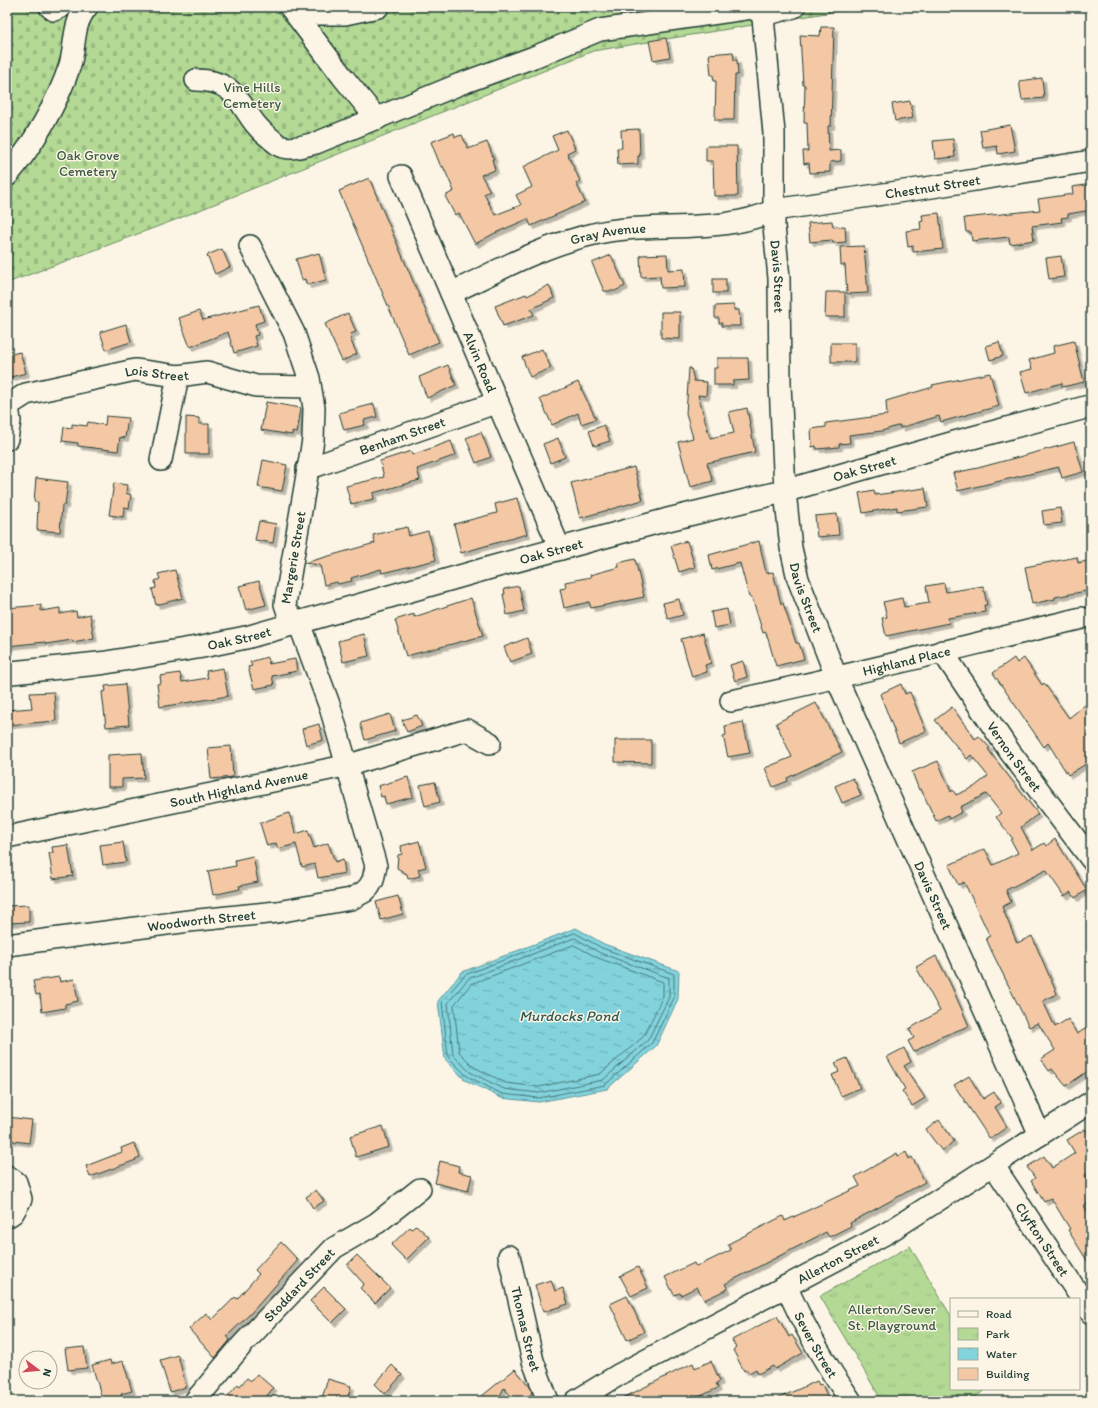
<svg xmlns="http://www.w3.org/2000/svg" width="1098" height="1408" font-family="Itim,sans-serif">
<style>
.cemetery{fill:url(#cemetery-stones);stroke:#698b64}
.park{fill:url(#park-tufts);stroke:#698b64}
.water{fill:url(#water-ripples);stroke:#5b9799}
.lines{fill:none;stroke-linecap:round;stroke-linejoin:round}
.shore{stroke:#477978;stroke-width:1}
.building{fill:#f5c8a5;stroke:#1f3d34;filter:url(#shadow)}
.minor-casing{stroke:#1f3d34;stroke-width:24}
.major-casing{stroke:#1f3d34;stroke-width:25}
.minor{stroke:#fcf5e5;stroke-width:21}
.major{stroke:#fcf5e5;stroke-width:22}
.labels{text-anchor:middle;stroke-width:3;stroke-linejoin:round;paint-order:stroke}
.park-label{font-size:14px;fill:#3d5c47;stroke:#fcf5e5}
.street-label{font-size:14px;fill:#1f3d34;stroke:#fcf5e5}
.water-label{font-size:15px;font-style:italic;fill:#335b56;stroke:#fcf5e5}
</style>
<defs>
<pattern id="cemetery-stones" width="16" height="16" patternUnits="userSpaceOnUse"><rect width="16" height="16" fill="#b3d995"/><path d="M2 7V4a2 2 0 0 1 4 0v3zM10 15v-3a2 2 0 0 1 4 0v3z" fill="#9abb81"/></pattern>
<pattern id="park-tufts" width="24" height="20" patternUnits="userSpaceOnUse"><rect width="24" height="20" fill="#b3d995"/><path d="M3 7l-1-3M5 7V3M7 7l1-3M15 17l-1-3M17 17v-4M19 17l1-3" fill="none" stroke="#9abb81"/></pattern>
<pattern id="water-ripples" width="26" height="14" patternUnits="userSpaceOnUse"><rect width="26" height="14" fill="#83d3dd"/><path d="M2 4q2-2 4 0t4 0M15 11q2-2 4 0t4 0" fill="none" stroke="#6bacb4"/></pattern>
<filter id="shadow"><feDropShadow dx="3.5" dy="3.5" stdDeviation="0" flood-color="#0004"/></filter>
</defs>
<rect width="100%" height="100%" fill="#fcf5e5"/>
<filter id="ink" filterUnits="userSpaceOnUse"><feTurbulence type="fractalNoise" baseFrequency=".025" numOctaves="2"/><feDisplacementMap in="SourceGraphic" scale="8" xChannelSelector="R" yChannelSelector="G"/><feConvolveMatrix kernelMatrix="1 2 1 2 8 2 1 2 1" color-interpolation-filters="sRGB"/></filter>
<g filter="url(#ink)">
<!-- cemetery -->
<polygon class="cemetery" points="7,7 863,7 593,51 175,220 7,283"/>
<!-- park -->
<polygon class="park" points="910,1246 951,1316 951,1389 987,1389 969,1401 882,1401 820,1296"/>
<!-- water -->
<polygon class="water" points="576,928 604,944 679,971 678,999 656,1046 607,1089 539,1102 501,1098 465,1080 445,1059 438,1001 462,972"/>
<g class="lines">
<!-- shore -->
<g class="shore">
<polygon points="575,933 602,948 674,974 674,998 652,1043 605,1085 539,1098 502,1094 467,1076 448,1057 442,1001 465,975"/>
<polygon points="575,938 600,953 669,978 669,997 648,1040 603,1080 539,1093 504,1089 470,1072 453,1055 448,1003 468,979"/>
<polygon points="574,945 598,958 663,982 663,996 644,1036 600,1074 539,1087 506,1083 474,1067 459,1052 454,1005 471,984"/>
</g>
</g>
<!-- building -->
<g class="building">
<polygon points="821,27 834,27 831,126 828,126 829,151 841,150 841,161 830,162 830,172 810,173 809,163 804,164 803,151 808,151 807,123 804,123 805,85 803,85 800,35 820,36"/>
<polygon points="666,38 670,57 653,60 649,41"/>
<polygon points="733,52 734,60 737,60 738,75 735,75 734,120 715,120 716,81 714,81 713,75 711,75 709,54"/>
<polygon points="1042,78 1044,98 1022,100 1019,81"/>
<polygon points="910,101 913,118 895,121 892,104"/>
<polygon points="1010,125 1015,151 998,154 997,146 983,148 980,130"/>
<polygon points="639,129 640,156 638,156 638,164 618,165 617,148 622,148 621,130"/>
<polygon points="567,130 575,149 567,153 580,181 576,183 585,202 531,226 528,219 495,233 475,244 459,213 455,215 445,196 454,191 443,166 441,167 431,142 454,133 455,137 462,135 468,149 487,142 494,159 492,159 495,170 481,175 490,191 484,194 495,215 521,205 516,195 532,187 523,167 558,150 552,136"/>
<polygon points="953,139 955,157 935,159 933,141"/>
<polygon points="706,146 737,146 738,196 714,196 713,161 706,161"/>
<polygon points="369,178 439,342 409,355 339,191"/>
<polygon points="1091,184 1091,210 1068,214 1068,217 1061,218 1062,222 1032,226 1034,240 1010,244 1009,237 972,241 971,232 966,232 964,218 1040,210 1038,199 1073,194 1072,187"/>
<polygon points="939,213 943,249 913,252 913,246 908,247 906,231 921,229 920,222 923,221 922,215"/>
<polygon points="832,221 833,227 845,226 846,242 833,243 832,240 810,242 808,223"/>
<polygon points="864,246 868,293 847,294 845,265 841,265 840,247"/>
<polygon points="222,249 230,267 215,274 207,255"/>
<polygon points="319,253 326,280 307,285 305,279 302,280 296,259"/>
<polygon points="667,254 668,270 684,269 685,287 661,288 660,276 641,277 640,255"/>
<polygon points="611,255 625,286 615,291 604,291 592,263"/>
<polygon points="1061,256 1064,277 1049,279 1046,258"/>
<rect x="713" y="279" width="13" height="14"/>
<polygon points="549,285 554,298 531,309 534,315 503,326 495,306 526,294 527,296"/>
<polygon points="826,292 845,292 845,317 825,317"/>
<polygon points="259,305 264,321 255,324 258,335 254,336 257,346 234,353 228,332 190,347 179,318 199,311 203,320"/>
<polygon points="734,305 734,310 739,310 740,326 722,326 722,323 719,323 719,318 715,318 715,306"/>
<polygon points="661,312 680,312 680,339 661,338"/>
<polygon points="348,313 356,332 350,334 352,338 350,339 357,354 342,361 325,324"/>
<polygon points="126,324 131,342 106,350 100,332"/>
<polygon points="1074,341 1084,382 1062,387 1062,383 1026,393 1020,372 1032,369 1029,360 1054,353 1053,346"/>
<polygon points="999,342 1003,356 990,360 986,346"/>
<rect x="831" y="343" width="24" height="19"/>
<polygon points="542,349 551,368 530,377 522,357"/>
<polygon points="20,352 26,373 7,378 7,355"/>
<polygon points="717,358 748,358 749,380 733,381 733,385 714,385 714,368 717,368"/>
<polygon points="448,365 456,385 427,398 419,377"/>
<polygon points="689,368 691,368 694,381 707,382 706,396 698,395 710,438 734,433 729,412 747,408 755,452 707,463 713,481 690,487 678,442 693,438 686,414"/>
<polygon points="990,373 999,406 941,422 939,416 900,428 900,425 882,431 849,435 850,443 839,444 839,447 817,449 816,446 812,447 811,429 826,427 826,423 887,415 886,401 933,387 932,385"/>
<polygon points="578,382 596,419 581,424 578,413 552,425 540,399"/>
<polygon points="266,402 301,408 297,433 292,432 292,435 261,430"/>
<polygon points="374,404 377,417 364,420 365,425 344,430 339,413"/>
<polygon points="106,416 128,418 125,438 120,437 118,451 78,446 78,443 62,441 64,427 72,428 72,424 87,426 88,422 105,425"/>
<polygon points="186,417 199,418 199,424 209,424 209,454 186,454"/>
<polygon points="604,425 610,441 594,446 589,431"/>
<polygon points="481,432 491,457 476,463 466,438"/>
<polygon points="558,438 565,457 550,463 543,444"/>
<polygon points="451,441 456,455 417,469 420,480 373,493 374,499 351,504 346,486 384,477 380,461 411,451 412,455"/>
<polygon points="1074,442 1083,472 1062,478 1059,467 958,491 953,473 978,468"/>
<polygon points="263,460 287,465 282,491 258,487"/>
<polygon points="634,467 643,500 580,518 571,483"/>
<polygon points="36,478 68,482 65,505 62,505 60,532 37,530 38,502 34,502"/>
<polygon points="114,483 127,485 126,493 131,495 129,508 124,507 123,517 109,515"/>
<polygon points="925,488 928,507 897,511 897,507 863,513 859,493 874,490 875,495"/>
<polygon points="517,498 527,534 461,553 454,524 497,513 495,504"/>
<polygon points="1060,508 1062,523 1044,525 1042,511"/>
<polygon points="837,514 839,535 817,537 815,516"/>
<polygon points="259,521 276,524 273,543 255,540"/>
<polygon points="407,527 409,536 428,531 436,560 382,573 381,569 351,578 352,581 338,584 337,582 324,585 320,565 304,563 375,543 373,535"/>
<polygon points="687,541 695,567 679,572 671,546"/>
<polygon points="759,541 766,573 773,572 781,604 783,603 796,643 799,643 804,659 776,666 766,632 763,633 752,597 749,597 740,563 712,570 709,555"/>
<polygon points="1077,557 1078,563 1087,561 1091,590 1055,597 1055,599 1032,604 1025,567"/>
<polygon points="635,559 644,597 591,608 589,602 564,608 560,589 566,588 565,582 591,577 590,575 619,567 618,563"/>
<polygon points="175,570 183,598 156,605 152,589 156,588 155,581 160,579 158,574"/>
<polygon points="259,581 266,605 246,610 239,586"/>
<polygon points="944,583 946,592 983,586 987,605 984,605 985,612 948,618 949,623 886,636 882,618 887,617 883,602 902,598 904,607 929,603 926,586"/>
<polygon points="519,586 524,611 507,615 503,594 505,594 504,589"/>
<polygon points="471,598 483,636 406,656 395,620 414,614 414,617"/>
<polygon points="679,599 683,615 668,619 663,603"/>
<polygon points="41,605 41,611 60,608 60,614 76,611 77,617 90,614 94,638 73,642 72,640 46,644 45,642 7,646 7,608"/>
<polygon points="727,609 730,625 714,628 711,612"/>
<polygon points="703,633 711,663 705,665 707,672 692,677 681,639"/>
<polygon points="364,634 369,656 343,662 338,641"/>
<polygon points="527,638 532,654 510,662 504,647"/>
<polygon points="267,657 269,664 295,659 297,671 272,676 274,685 254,689 248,667 252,666 250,662"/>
<polygon points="1014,658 1017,663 1024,658 1042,685 1044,683 1069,718 1091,700 1091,753 1086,757 1089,762 1068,775 1048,743 1044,747 993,673"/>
<polygon points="743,661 747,677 735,681 730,665"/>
<polygon points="223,668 228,696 160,707 157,684 161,683 160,676 180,673 182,682 208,678 206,671"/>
<polygon points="125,684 129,725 106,727 102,692 106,691 105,686"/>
<polygon points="901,684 905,694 910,692 926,731 899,743 880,694"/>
<polygon points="54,692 56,721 7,725 7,710 32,708 30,693"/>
<polygon points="816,703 842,752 787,778 788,781 773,787 765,768 792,757 776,723"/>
<polygon points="952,707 975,739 979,736 990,748 988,749 993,756 1038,814 1021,827 1033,850 1044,843 1046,846 1055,839 1087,890 1075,898 1071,892 1064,896 1046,870 1006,890 1011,902 1002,907 1017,943 1032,936 1057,994 1043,1001 1055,1027 1068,1019 1077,1034 1091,1025 1091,1069 1066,1086 1052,1069 1049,1071 1041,1059 1055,1050 1038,1023 1029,1027 992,952 986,938 990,936 964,882 958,885 949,865 985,849 993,865 1018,853 1011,840 1013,839 996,817 1001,813 986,794 960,807 962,812 949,819 948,815 936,821 921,789 919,790 912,772 938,761 951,792 953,790 956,795 974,787 988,776 971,755 967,759 935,720"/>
<polygon points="390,714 395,731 365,740 360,723"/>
<polygon points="417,715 422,726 407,732 402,720"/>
<polygon points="743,722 750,753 728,757 723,736 726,735 725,726"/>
<polygon points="319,724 323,740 306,745 302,729"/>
<polygon points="615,740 651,740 651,763 615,762"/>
<polygon points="231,746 233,777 211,779 208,748"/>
<polygon points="142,753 144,778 122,779 122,787 108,787 108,755"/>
<polygon points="408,777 413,797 386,804 384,796 381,797 378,786"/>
<polygon points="853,778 861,795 842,803 835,786"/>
<polygon points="435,782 440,802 425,806 420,785"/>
<polygon points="289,813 296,834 308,830 314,848 328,843 335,862 343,859 345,873 318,878 315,864 302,867 296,844 278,849 276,843 267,846 260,823"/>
<polygon points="419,841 426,867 418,869 420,876 408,879 407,874 397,868 398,855 402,854 401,846"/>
<polygon points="123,842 126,862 103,865 100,845"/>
<polygon points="68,845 73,876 53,879 49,853 53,853 52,847"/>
<polygon points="253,856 258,882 239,886 240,889 213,895 208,871 236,866 235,860"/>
<polygon points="398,896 403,914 381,920 376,902"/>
<polygon points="29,905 29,922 7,923 7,906"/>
<polygon points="936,956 950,983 969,1026 938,1038 914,1052 908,1041 914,1038 909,1029 940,1011 916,967"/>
<polygon points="59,977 60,982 74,979 78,1001 65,1004 65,1008 42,1012 40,994 36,995 33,981"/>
<polygon points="904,1048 911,1062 904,1066 925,1098 912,1106 902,1091 905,1089 887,1057"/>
<polygon points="847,1058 860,1088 841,1096 832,1075 839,1072 835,1063"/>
<polygon points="969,1076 983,1099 994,1092 1001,1103 995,1107 1007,1127 990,1139 954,1085"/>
<polygon points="7,1117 32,1120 29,1143 7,1140"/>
<polygon points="939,1120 954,1141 942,1151 926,1130"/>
<polygon points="383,1126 389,1147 356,1157 350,1136"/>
<polygon points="1085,1129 1091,1138 1091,1171 1085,1175 1091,1184 1091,1201 1084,1206 1091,1217 1091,1267 1068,1230 1070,1229 1051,1198 1044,1202 1031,1181 1035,1178 1027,1167 1044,1156 1052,1168 1075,1153 1067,1140"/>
<polygon points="134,1143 140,1157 135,1159 136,1160 90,1177 86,1166 122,1152 121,1148"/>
<polygon points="906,1152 909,1159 912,1157 925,1182 850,1223 851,1226 829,1237 826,1232 725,1284 728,1289 704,1300 697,1287 681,1295 680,1293 674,1295 665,1277 694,1263 696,1267 731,1250 728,1244 783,1216 785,1221 860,1186 855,1177 897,1153 898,1156"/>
<polygon points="440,1161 459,1166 458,1172 472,1175 468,1191 435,1183"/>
<polygon points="316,1190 324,1201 313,1208 306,1197"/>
<polygon points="416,1225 429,1237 406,1260 391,1245 410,1227 412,1229"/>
<polygon points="281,1242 298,1260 251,1313 227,1336 230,1340 215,1358 189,1329 206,1313 212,1320 235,1297 237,1299 259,1274 255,1270"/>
<polygon points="357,1255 390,1288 375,1303 360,1288 364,1284 347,1265"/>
<polygon points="638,1267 648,1288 631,1296 620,1276"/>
<polygon points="551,1280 555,1291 563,1288 568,1304 543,1312 535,1285"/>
<polygon points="324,1287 346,1309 332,1323 310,1301"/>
<polygon points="627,1296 644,1332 627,1340 610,1304"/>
<polygon points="777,1316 789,1337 792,1335 803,1353 775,1369 773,1366 758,1374 756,1369 749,1373 747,1370 744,1371 733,1350 736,1348 732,1340"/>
<polygon points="84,1347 87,1368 68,1370 65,1349"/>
<polygon points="178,1355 186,1387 170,1392 160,1360"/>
<polygon points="110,1360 111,1364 123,1361 132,1391 121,1394 123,1401 105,1401 104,1397 102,1398 92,1365"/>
<polygon points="711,1361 720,1381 716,1383 718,1388 690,1401 617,1401 693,1363 695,1368"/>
<polygon points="392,1365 402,1375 385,1394 375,1384"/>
<polygon points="515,1369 530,1387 532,1393 523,1401 515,1401 504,1388 497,1401 476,1401"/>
<polygon points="257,1374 273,1388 263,1401 224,1401 238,1384 240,1386 247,1378 251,1381"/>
<polygon points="328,1379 351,1386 347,1401 321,1401"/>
<polygon points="817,1381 819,1385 822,1384 829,1401 772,1401"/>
</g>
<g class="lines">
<defs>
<g id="minor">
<polyline points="50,7 54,10 61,7"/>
<polyline points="290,7 342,76 377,119"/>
<polyline points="290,7 316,14 345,14 378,7"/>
<path id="s1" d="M762 7 774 133V226L779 278 780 384 785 491 791 548 798 579 837 679 1040 1135"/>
<path d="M196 80C244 80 239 116 270 138 274 141 278 146 283 147 293 150 306 145 316 143L460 84 534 57 600 30 752 8 764 15 794 7"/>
<path d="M7 176C32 147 58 102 70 65 76 45 72 24 87 7"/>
<path id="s2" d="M401 176 560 549"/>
<path id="s3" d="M451 293C497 271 544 245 594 234 651 220 721 236 774 210L932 187 1091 161"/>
<path id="s4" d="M7 406 26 394 135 370 178 376 207 372 256 386 310 387"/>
<polyline points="7,439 10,421 8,406"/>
<polyline points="161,460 178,376"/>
<path id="s5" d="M307 469 498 402"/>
<path id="s6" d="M942 651 1010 752 1091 859"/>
<path id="s7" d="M731 701C849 676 965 646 1082 618"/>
<path id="s8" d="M7 837 349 765 467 730 490 743"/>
<path id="s9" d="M7 945 189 921 277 912 351 899 364 892 369 887 373 880 376 866 330 707 299 623 288 613 285 604 313 440 314 408 309 378 294 333 250 246"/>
<path id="s10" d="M994 1166 1091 1313"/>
<polyline points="7,1176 16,1182 21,1199 13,1213 7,1217"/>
<path id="s11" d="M509 1256 533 1361 548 1401"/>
<path id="s12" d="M786 1286C805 1329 824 1363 851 1401"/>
<path id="s13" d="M195 1401 242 1345 334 1248 377 1223 420 1189"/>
<path id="s14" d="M576 1401 620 1374 887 1233 1091 1102"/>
</g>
<g id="major">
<path id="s15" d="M7 673 103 663 200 647 248 637 489 568 666 520 785 491 956 442 1091 406"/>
</g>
</defs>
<!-- minor casing -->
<use href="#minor" class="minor-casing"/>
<!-- major casing -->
<use href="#major" class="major-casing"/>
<!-- minor -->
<use href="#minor" class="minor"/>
<!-- major -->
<use href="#major" class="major"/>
</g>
</g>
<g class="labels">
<!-- park labels -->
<g class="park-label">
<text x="252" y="92">Vine Hills<tspan x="252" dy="16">Cemetery</tspan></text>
<text x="88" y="160">Oak Grove<tspan x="88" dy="16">Cemetery</tspan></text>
<text x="892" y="1314">Allerton/Sever<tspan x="892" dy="16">St. Playground</tspan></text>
</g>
<!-- street labels -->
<g class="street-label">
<text dy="5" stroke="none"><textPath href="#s3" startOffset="498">Chestnut Street</textPath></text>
<text dy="5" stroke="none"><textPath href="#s3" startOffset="169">Gray Avenue</textPath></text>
<text dy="5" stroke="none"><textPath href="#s1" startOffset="270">Davis Street</textPath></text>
<text dy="5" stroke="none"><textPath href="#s2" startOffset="202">Alvin Road</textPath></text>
<text dy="5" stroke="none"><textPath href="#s4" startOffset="156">Lois Street</textPath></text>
<text dy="5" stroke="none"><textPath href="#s5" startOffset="101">Benham Street</textPath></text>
<text dy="5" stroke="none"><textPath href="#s15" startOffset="883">Oak Street</textPath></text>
<text dy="5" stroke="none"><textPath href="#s15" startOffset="559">Oak Street</textPath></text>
<text dy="5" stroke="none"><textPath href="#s9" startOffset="718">Margerie Street</textPath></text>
<text dy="5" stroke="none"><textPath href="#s1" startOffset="594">Davis Street</textPath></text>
<text dy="5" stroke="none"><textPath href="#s15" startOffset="235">Oak Street</textPath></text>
<text dy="5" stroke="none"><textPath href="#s7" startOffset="180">Highland Place</textPath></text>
<text dy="5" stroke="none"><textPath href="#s6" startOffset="128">Vernon Street</textPath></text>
<text dy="5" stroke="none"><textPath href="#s8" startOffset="237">South Highland Avenue</textPath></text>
<text dy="5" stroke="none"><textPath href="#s1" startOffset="918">Davis Street</textPath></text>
<text dy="5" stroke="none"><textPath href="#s9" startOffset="196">Woodworth Street</textPath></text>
<text dy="5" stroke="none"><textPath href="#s10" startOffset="88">Clyfton Street</textPath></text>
<text dy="5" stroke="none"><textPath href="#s14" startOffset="298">Allerton Street</textPath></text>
<text dy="5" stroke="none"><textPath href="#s13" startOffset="156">Stoddard Street</textPath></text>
<text dy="5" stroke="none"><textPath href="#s11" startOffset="75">Thomas Street</textPath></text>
<text dy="5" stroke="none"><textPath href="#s12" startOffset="66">Sever Street</textPath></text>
</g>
<!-- water labels -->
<g class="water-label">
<text x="569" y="1021">Murdocks Pond</text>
</g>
</g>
<!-- margin -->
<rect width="1098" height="1408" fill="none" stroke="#fcf5e5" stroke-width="24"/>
<rect x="12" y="12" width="1074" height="1384" fill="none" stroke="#1f3d34" stroke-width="1.5" filter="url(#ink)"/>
<!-- legend -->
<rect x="950" y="1298" width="130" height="92" fill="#fcf5e5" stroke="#a4ab9e"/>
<rect x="958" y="1311" width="20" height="6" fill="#fcf5e5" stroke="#a4ab9e"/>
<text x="986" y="1318" font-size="12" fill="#1f3d34">Road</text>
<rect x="958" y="1328" width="20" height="12" fill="url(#park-tufts)" stroke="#a4ab9e"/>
<text x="986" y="1338" font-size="12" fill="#1f3d34">Park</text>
<rect x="958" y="1348" width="20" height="12" fill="url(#water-ripples)" stroke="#a4ab9e"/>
<text x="986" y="1358" font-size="12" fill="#1f3d34">Water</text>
<rect x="958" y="1368" width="20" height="12" fill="#f5c8a5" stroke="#a4ab9e"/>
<text x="986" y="1378" font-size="12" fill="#1f3d34">Building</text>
<!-- north arrow -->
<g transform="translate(38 1370) rotate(106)"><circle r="19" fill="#fcf5e5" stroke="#a4ab9e"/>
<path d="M0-3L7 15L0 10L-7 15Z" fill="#d1495b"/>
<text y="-6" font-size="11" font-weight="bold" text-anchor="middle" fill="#1f3d34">N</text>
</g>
</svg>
